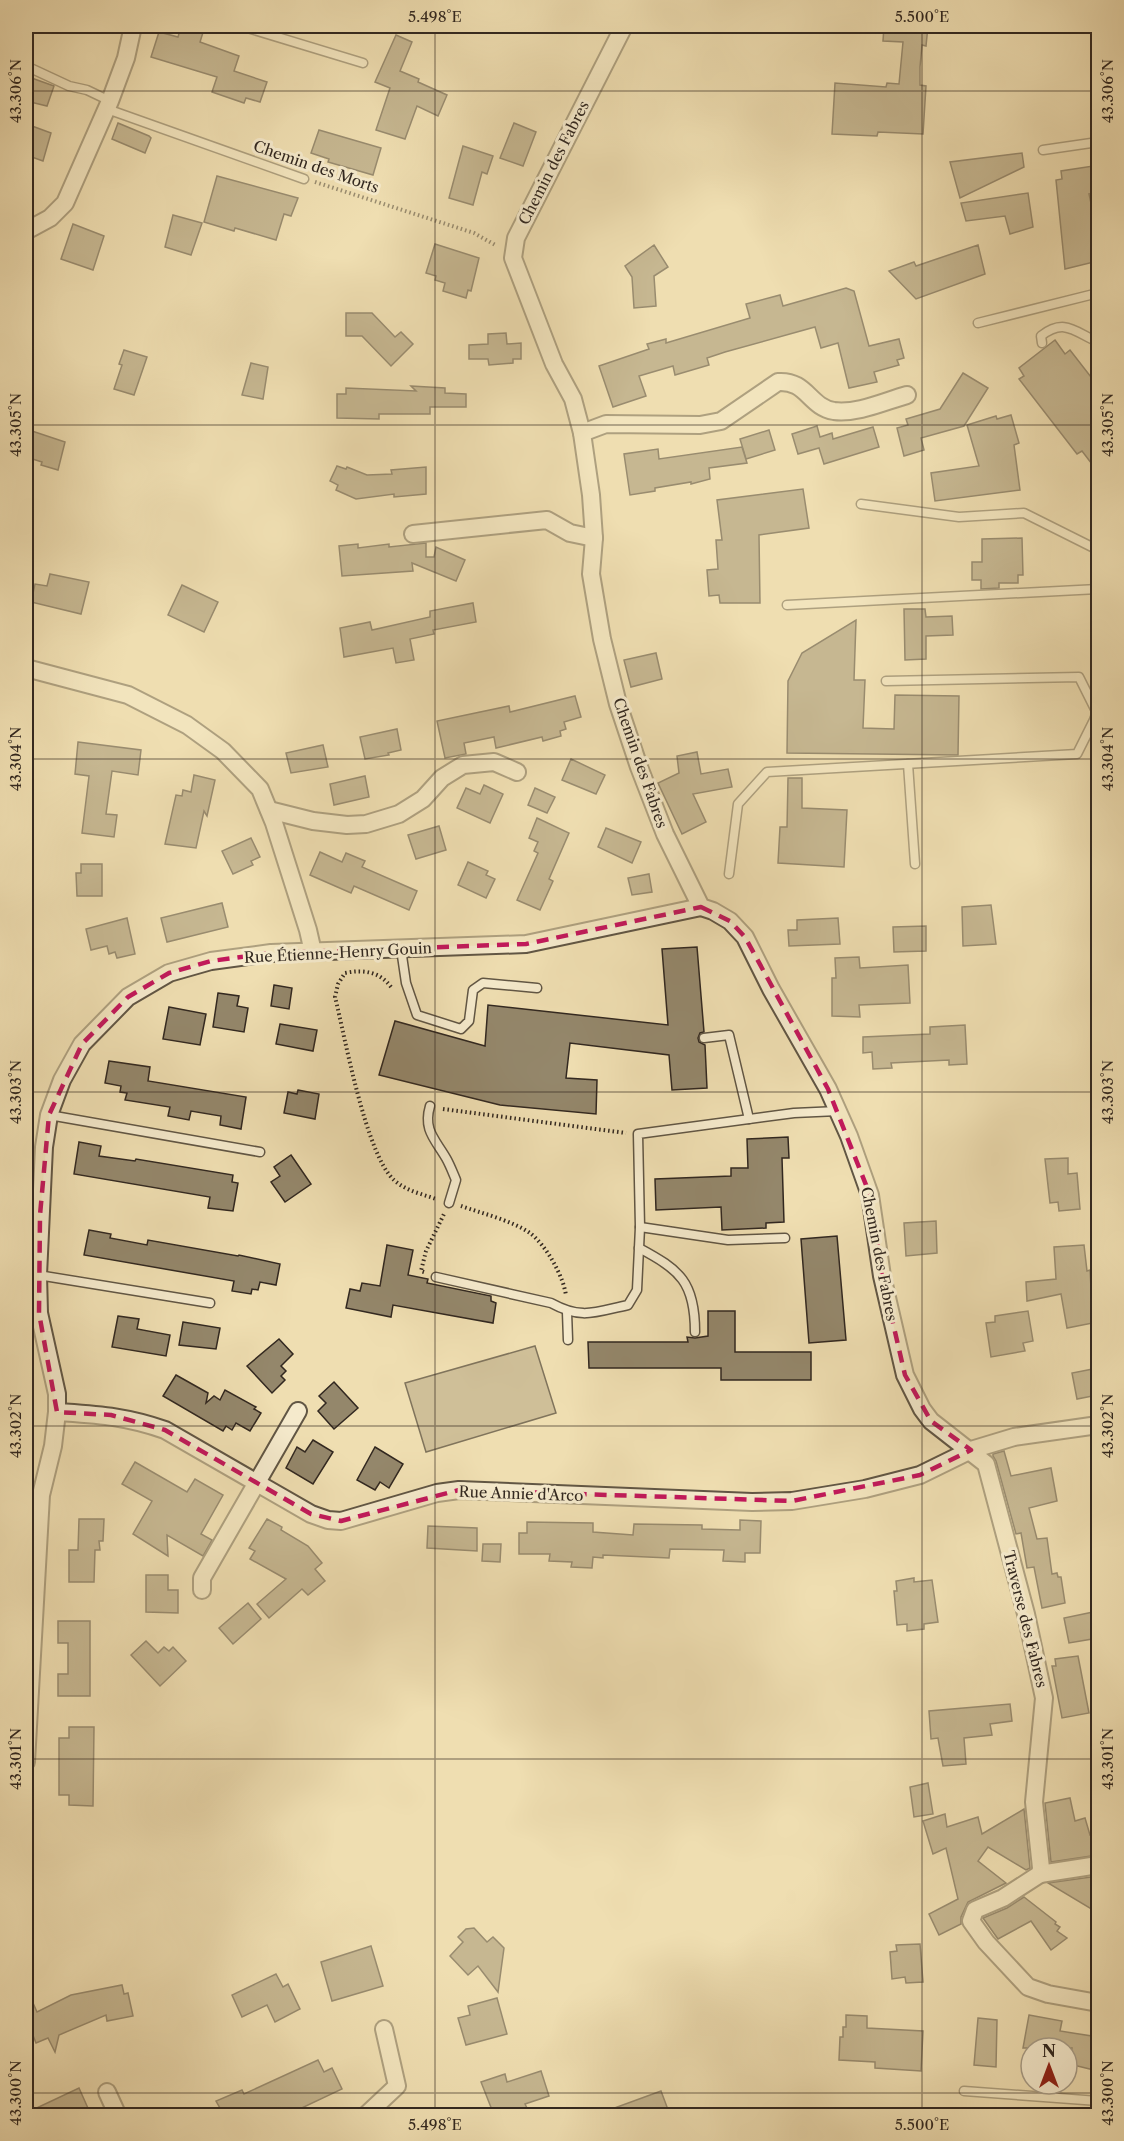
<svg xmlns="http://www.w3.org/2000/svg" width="1124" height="2141" font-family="'Libre Caslon Text',serif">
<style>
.green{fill:#cfbf98;stroke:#80745c;stroke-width:1.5}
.building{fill:#94876b;stroke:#322820;stroke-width:1.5}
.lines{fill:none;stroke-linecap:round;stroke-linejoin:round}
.service-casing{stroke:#615644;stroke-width:11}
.minor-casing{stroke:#615644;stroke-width:20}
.path{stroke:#322820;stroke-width:4;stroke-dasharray:1.5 3;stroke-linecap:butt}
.service{stroke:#f5eacc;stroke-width:8}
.minor{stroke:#f5eacc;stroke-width:16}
.marked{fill:none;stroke:#c2185b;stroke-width:4.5;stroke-dasharray:12 8;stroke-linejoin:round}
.ticks{fill:none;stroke:#322820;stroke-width:1.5;stroke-opacity:0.45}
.labels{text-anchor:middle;stroke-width:6;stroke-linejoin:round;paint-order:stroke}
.street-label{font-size:15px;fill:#322820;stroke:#f5eacc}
.neatline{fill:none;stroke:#322820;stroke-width:2}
.ticks-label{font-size:15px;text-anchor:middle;fill:#322820}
</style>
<rect width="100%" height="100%" fill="#efdeb1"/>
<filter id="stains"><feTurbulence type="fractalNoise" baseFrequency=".00333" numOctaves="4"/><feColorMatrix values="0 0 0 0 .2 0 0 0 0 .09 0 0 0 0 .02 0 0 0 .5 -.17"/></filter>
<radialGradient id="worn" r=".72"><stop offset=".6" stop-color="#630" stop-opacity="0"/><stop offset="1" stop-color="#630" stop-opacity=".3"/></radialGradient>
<!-- green -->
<polygon class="green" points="535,1346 556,1413 426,1452 405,1383"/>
<!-- building -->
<g class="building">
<polygon points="181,26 205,26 200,42 239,56 234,71 267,82 260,102 246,98 244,103 212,92 217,77 151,57 159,32 178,37"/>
<polygon points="884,26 928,26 926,46 922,45 920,67 920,85 926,86 923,134 878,132 877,136 832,134 835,83 886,87 887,83 899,84 903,42 883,41"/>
<polygon points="396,35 412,42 400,71 419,79 418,82 447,95 438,116 417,106 405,139 376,130 390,88 375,82"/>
<polygon points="26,76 54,86 47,106 26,101"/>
<polygon points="118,123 149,136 151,138 145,153 112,139"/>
<polygon points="514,123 536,132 523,166 500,158"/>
<polygon points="32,126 51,133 43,161 26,155 26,144"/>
<polygon points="319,130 381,148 373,175 328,162 329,159 311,153"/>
<polygon points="463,146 493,156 487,174 482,172 473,205 449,198"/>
<polygon points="1022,153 1024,167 960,198 950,162"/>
<polygon points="1093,166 1096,193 1089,194 1098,236 1098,261 1065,269 1056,180 1062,179 1061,171"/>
<polygon points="217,176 298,198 291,216 284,214 276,240 235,228 234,231 204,222"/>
<polygon points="1028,193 1033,227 1010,234 1005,216 966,221 961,203"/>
<polygon points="173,215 202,223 191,255 165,247"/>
<polygon points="73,224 104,236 93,270 61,259"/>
<polygon points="435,244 479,258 471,291 468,290 466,298 443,291 445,283 435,280 436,276 426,273"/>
<polygon points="654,245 668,267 654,276 656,306 634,308 632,277 625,266"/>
<polygon points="978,245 985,274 916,299 889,271 914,262 916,266"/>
<polygon points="846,288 854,291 869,346 899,339 904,358 897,360 899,365 874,372 877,382 849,388 838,343 821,348 815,327 725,352 707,358 709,365 675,375 673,366 639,376 646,396 613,407 599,366 649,349 647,344 666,339 666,343 750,318 746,304 780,295 783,306"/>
<polygon points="346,313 372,313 395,337 401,332 413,344 391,366 362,336 346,336"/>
<polygon points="506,333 507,344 521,343 521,359 513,359 513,363 489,365 488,359 469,359 469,345 488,344 488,334"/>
<polygon points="1055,340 1065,354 1070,350 1098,386 1098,472 1082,451 1077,454 1019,379 1024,376 1019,368"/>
<polygon points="124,350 147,357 134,395 114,389 122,365 119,364"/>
<polygon points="251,363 268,367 263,399 242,395"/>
<polygon points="963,373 988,388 964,426 921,438 924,450 904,456 897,428 908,425 906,419 940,409"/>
<polygon points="411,386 445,388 445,393 466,394 466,407 430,407 430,414 379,414 379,419 337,418 337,394 346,394 346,388 416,391"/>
<polygon points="1011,415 1019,443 1014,445 1020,490 935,501 931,473 979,466 967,425 996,416 997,419"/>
<polygon points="817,426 820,437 832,433 833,439 873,427 879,447 824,464 819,448 798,454 792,434"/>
<polygon points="26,429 65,442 58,470 41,465 42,462 26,457"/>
<polygon points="769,430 775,450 746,459 740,439"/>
<polygon points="742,447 747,463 709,468 710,479 691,484 691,482 655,488 655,491 630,495 624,454 658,449 659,459"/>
<polygon points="337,466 346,469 347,467 367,475 392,474 391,470 426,467 426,494 394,497 394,494 356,499 336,490 338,485 330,481"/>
<polygon points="803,489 809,528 759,535 760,603 720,603 719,595 709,596 707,570 718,569 716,540 722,540 717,500"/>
<polygon points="1022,538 1023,575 1018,575 1018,583 999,583 999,588 981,589 981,580 972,580 972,562 982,562 982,539"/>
<polygon points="426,543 426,557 434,557 436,547 465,560 456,581 412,563 413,571 342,576 339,546 358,544 358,548 389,544 389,547"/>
<polygon points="50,574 89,582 81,614 31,602 35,584 47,586"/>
<polygon points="182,585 218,602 204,632 168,615"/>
<polygon points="473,603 476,622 433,630 434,634 410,639 414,660 396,663 393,648 344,657 340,628 370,622 372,630 430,617 430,611"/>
<polygon points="904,609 925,609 926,617 952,616 953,635 926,636 926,659 905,660"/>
<polygon points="856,620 854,680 865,680 863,728 894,729 895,695 959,696 958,755 787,753 788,681 802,653"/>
<polygon points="656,653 662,679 631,687 624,660"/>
<polygon points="575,696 581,717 564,722 566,729 560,731 561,736 543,741 542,737 496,748 494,737 464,743 466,754 445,758 437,721 509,706 510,712"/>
<polygon points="397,729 401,750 388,753 389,755 365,759 360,737"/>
<polygon points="78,742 141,750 138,775 112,771 106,814 117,815 114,837 82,833 89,776 75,774"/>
<polygon points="323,745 328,767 291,773 286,753"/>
<polygon points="697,752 701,774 728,769 732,787 693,794 706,822 682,834 658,783 679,773 677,756"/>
<polygon points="571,759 605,775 596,794 562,780"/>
<polygon points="194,775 215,780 207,816 204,811 196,848 165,844 176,795 182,796 183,790 191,792"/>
<polygon points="365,776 369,797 334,805 330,784"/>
<polygon points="788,778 802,778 802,808 847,810 844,867 778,863 780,827 787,827"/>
<polygon points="484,785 503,794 490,823 457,808 466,788 480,794"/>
<polygon points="535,788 555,797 547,813 528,805"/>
<polygon points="537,818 569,833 549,879 553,881 540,910 517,900 538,853 534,851 538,842 529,838"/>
<polygon points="439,826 446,850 416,859 408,835"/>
<polygon points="606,828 641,842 632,863 598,847"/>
<polygon points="251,838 260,857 251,861 253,865 233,874 222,851"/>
<polygon points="320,852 342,862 346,853 365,861 362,867 417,891 409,910 354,886 351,893 310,875"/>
<polygon points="468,862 488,871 486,875 495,879 486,898 458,885"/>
<polygon points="81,864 102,864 102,896 77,896 76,873 81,873"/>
<polygon points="649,874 652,892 632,895 628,878"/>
<polygon points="222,903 228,927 167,942 161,918"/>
<polygon points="991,905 996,944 963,946 962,907"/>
<polygon points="127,918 135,954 117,958 115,952 109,954 107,946 91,950 86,929"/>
<polygon points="838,918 840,944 789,946 788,930 797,930 797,920"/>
<polygon points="926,926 926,951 894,952 893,927"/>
<polygon points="697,947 704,1032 700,1033 698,1038 699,1042 705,1045 707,1088 672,1090 669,1055 570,1043 566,1078 597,1080 596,1114 500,1105 379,1075 395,1021 485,1046 488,1005 668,1025 662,949"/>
<polygon points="859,957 860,968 908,965 910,1003 859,1005 860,1017 832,1016 832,978 836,978 835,958"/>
<polygon points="274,985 292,988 289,1009 271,1006"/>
<polygon points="218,993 239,996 237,1006 248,1008 244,1032 213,1027"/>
<polygon points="169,1007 206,1014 200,1045 163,1039"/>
<polygon points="280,1024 317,1030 313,1051 276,1044"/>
<polygon points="965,1025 967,1064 949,1065 949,1060 891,1063 892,1068 873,1069 872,1052 863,1053 863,1037 930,1034 930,1027"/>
<polygon points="109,1061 150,1067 148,1081 246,1097 241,1129 220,1125 221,1116 191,1111 189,1120 168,1116 170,1107 125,1100 127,1093 120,1092 121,1086 105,1083"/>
<polygon points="298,1090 319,1094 315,1119 284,1113 288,1092 297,1094"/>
<polygon points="788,1137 789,1158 782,1158 784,1222 766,1223 766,1228 722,1230 721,1207 656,1210 655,1179 731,1176 731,1168 748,1168 747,1139"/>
<polygon points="79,1142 101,1146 99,1156 135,1161 136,1159 233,1175 232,1182 238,1183 233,1211 208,1208 210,1197 74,1174"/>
<polygon points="291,1155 311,1184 285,1202 271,1182 280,1176 274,1167"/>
<polygon points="1068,1158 1068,1174 1077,1173 1080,1209 1059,1211 1058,1202 1050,1203 1045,1159"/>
<polygon points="936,1221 937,1253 906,1256 904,1223"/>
<polygon points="89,1230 111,1234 110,1238 147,1245 148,1240 238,1256 239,1255 280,1264 276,1285 260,1282 258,1290 252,1289 251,1294 232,1291 234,1281 84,1255"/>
<polygon points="837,1236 846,1340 809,1343 801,1239"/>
<polygon points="387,1245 413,1250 408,1275 428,1279 427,1283 491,1296 491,1301 496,1303 493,1323 393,1305 391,1317 346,1308 350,1289 360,1291 362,1283 380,1286"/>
<polygon points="1084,1245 1087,1271 1090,1270 1091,1288 1098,1286 1098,1322 1067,1328 1061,1294 1027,1301 1026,1282 1056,1279 1054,1247"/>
<polygon points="708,1311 735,1311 735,1352 811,1352 811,1380 721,1380 721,1368 589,1368 588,1342 688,1342 687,1337 695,1338 708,1336"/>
<polygon points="1028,1311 1033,1341 1023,1343 1025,1351 991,1357 986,1323 995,1322 995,1316"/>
<polygon points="118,1316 139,1319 137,1329 170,1335 166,1356 112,1347"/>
<polygon points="183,1322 220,1328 216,1349 179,1345"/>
<polygon points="279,1339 293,1354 281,1366 286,1371 281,1376 285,1380 272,1393 247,1366"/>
<polygon points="1098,1368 1098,1395 1077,1399 1072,1373"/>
<polygon points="176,1375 208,1393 206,1403 214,1396 220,1400 225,1390 256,1407 254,1409 261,1413 250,1431 236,1423 232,1430 226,1426 223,1431 163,1396"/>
<polygon points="334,1382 358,1408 334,1429 318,1411 326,1403 319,1396"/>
<polygon points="313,1440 333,1452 313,1484 286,1468 297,1447 305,1452"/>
<polygon points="375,1447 403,1464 389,1488 380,1482 375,1490 357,1480"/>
<polygon points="1004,1451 1011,1476 1051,1468 1057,1501 1029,1508 1037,1539 1047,1538 1052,1574 1057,1573 1058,1577 1061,1577 1065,1603 1042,1608 1034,1567 1027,1568 1021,1533 1016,1534 996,1461 993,1456 993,1454"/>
<polygon points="135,1462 187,1492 195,1479 223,1495 201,1534 212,1540 203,1556 167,1535 168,1556 133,1534 152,1501 122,1484"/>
<polygon points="79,1519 104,1519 103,1541 99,1541 100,1550 95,1550 94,1582 69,1582 69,1550 78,1550"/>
<polygon points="267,1519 282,1527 281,1530 308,1546 322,1563 315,1569 325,1581 308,1595 302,1589 269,1618 257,1604 286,1579 250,1559 255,1551 249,1548"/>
<polygon points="740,1520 761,1521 760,1553 745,1553 745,1562 723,1561 724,1550 670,1549 669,1558 603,1555 603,1558 593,1557 592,1568 571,1567 572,1562 549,1561 550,1554 519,1554 519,1533 527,1533 527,1522 593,1523 593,1532 633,1535 634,1524 702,1525 702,1529 740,1530"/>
<polygon points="428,1526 477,1528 477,1551 427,1548"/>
<polygon points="483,1544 501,1544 500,1562 482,1561"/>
<polygon points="146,1575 168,1575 168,1590 178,1590 178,1613 146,1612"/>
<polygon points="914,1578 914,1582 932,1580 938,1622 924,1624 924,1629 907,1631 907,1624 897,1625 894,1591 897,1591 896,1581"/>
<polygon points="248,1603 261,1619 233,1644 219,1628"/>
<polygon points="1098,1611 1098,1638 1069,1643 1064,1618"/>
<polygon points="58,1621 90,1621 90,1696 58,1696 58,1674 68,1674 68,1643 58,1643"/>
<polygon points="146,1641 158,1653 164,1647 169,1651 173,1647 186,1661 160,1686 131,1655"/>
<polygon points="1078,1656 1089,1713 1062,1718 1052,1666 1056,1666 1055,1659"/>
<polygon points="1010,1704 1012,1721 990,1724 992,1735 964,1738 966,1764 943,1766 938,1738 931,1739 929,1711"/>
<polygon points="69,1727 94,1727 93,1806 69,1805 69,1795 59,1795 59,1738 69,1738"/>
<polygon points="928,1783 933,1814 914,1817 910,1787"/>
<polygon points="1070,1798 1075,1821 1085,1818 1090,1835 1098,1832 1098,1855 1051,1862 1045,1803"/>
<polygon points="1024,1809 1030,1868 1026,1870 988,1847 978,1861 1006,1883 968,1902 961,1917 961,1924 939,1935 929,1914 958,1899 946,1848 933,1854 923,1821 945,1814 947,1827 978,1817 982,1834"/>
<polygon points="1098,1876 1098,1913 1048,1883"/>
<polygon points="1024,1897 1056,1922 1055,1924 1060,1927 1057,1931 1067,1938 1051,1950 1031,1921 998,1939 983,1918 1007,1908"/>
<polygon points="474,1928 487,1942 493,1937 504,1948 498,1992 478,1966 468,1975 450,1956 463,1942 458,1937 466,1929"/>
<polygon points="920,1944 923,1982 906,1983 905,1977 892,1979 890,1952 897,1951 896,1945"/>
<polygon points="371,1946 383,1986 332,2001 321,1962"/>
<polygon points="276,1974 283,1987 288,1984 300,2009 275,2022 267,2005 242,2017 232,1995"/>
<polygon points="122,1985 124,1994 128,1993 133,2016 107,2021 106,2015 59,2035 55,2052 48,2038 36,2043 32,2033 26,2037 26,1987 37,2012 71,1995"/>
<polygon points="497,1998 507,2034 466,2045 458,2018 470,2015 468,2006"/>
<polygon points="846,2015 867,2016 867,2028 923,2031 921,2071 875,2068 875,2062 839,2060 840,2037 843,2037 843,2027 846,2027"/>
<polygon points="1029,2015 1062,2021 1060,2031 1098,2037 1098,2050 1094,2070 1069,2064 1072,2048 1023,2048"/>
<polygon points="978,2018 997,2020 996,2067 974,2065"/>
<polygon points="318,2060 324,2072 332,2068 342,2089 287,2115 224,2115 216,2101 242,2090 244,2094"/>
<polygon points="541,2071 549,2096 525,2104 527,2108 508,2115 494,2115 481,2082 505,2074 507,2082"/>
<polygon points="79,2088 91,2115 26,2115 26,2113"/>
<polygon points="661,2091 670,2115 598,2115 598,2114"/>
</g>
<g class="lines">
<defs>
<g id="service">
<polyline points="241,26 363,63"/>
<polyline points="26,66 69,86 87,90 110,101"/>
<polyline points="107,109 304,179"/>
<polyline points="1043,150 1098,142"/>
<polyline points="978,323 1098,293"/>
<path d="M1042 343 1041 336C1065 317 1076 333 1098 342"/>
<polyline points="861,504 959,517 1024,513 1098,550"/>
<polyline points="787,605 1098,589"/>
<polyline points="886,681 1079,677 1096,711 1095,718"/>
<polyline points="908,764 915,864"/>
<polyline points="729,874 738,804 767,772 1077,754 1095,718 1098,717"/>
<polyline points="401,949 406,983 417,1015 461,1029 469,1021 473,990 483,983 537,988"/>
<polyline points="704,1038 729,1035 749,1119"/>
<path d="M430 1106C423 1130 435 1139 446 1158 450 1165 453 1173 456 1180L449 1203"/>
<polyline points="49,1115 260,1152"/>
<polyline points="640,1227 728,1240 785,1238"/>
<path d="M639 1248C680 1270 695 1282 695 1332"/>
<polyline points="38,1275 210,1303"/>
<path d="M436 1277 551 1303C582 1320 595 1312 628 1305L637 1290 640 1227 638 1134 794 1113 838 1111"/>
<polyline points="567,1312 568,1340"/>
<polyline points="964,2091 1098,2101"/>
</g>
<g id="minor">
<polyline points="624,26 516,238 513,258 554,364 573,399 582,433 591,495 594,538 591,574 602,639 618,704 639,767 665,834 701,907 713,911 730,921 745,937 771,989 828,1089 849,1136 870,1195 882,1276 905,1375 922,1409 931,1421 986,1464 1026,1614 1044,1698 1034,1802 1041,1868 1040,1874 1003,1898 975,1910 971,1921 986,1942 1028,1987 1048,1994 1098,2003"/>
<polyline points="26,231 50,218 65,203 110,101 126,58 133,26"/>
<path d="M582 433 606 424 700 425 721 421 778 382C807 380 809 407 834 411 858 414 885 401 907 395"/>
<polyline points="413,534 547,520 570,533 594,538"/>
<polyline points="26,668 128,695 187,725 223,751 260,789 274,823 308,930 313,952"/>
<polyline points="269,810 313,821 347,825 366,824 399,814 423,799 442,778 463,765 494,762 517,772"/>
<path d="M57 1412C99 1415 125 1416 165 1430L311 1514 328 1520 341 1521 437 1493 459 1490 752 1502 792 1501 865 1489 920 1475 971 1450 1014 1437 1098 1425"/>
<polyline points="202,1590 202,1578 298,1411"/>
<polyline points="26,1762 41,1495 53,1446 57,1412 57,1394 39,1313 38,1275 44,1147 49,1115 62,1080 82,1044 128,997 169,973 211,961 271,953 526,944 701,907"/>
<polyline points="1040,1874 1098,1865"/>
<polyline points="107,2092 118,2116"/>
<polyline points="365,2116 397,2086 384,2029"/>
</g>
</defs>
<!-- service casing -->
<use href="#service" class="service-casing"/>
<!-- minor casing -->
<use href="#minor" class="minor-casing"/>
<!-- path -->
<g class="path">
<polyline points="315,182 474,233 497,246"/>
<path d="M391 987C380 972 364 969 345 973L338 984 335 997C345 1037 366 1155 394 1180 406 1191 422 1194 436 1199"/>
<polyline points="443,1109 626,1133"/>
<path d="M461 1206C481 1213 513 1221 530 1233 546 1245 564 1277 566 1296"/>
<polyline points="424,1272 421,1271 426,1251 444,1214"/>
</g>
<!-- service -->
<use href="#service" class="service"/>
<!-- minor -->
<use href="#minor" class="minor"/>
</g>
<!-- marked area -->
<path d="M0 0H1124V2141H0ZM701 907 730 921 745 937 828 1089 870 1195 882 1276 905 1375 931 1421 971 1450 920 1475 792 1501 459 1490 341 1521 311 1514 165 1430 111 1415 57 1412 39 1313 40 1215 49 1115 82 1044 128 997 169 973 211 961 271 953 526 944Z" fill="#efdeb1" fill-opacity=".55" fill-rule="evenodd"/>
<path class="marked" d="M701 907 730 921 745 937 828 1089 870 1195 882 1276 905 1375 931 1421 971 1450 920 1475 792 1501 459 1490 341 1521 311 1514 165 1430 111 1415 57 1412 39 1313 40 1215 49 1115 82 1044 128 997 169 973 211 961 271 953 526 944Z"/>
<!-- ticks -->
<path class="ticks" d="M435 26V2116M922 26V2116M26 91H1098M26 425H1098M26 759H1098M26 1092H1098M26 1426H1098M26 1759H1098M26 2093H1098"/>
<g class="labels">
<!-- street labels -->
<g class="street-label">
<text transform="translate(554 163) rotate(-63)" y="5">Chemin des Fabres</text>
<text transform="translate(316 167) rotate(19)" y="5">Chemin des Morts</text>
<text transform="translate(640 763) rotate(71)" y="5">Chemin des Fabres</text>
<text transform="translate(338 953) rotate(-3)" y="5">Rue Étienne-Henry Gouin</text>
<text transform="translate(879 1254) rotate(79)" y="5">Chemin des Fabres</text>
<text transform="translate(521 1494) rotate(2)" y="5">Rue Annie d'Arco</text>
<text transform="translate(1025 1619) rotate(76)" y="5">Traverse des Fabres</text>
</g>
</g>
<!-- margin -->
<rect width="1124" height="2141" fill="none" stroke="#efdeb1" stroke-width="66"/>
<!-- north arrow -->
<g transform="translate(1049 2066)"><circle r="28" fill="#f5eacc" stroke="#a79c87" stroke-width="1.5"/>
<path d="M0-4.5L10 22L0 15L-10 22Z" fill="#8f2418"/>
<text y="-9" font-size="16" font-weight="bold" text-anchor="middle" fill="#322820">N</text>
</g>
<rect x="33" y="33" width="1058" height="2075" class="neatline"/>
<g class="ticks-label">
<text x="435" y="22">5.498°E</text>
<text x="922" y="22">5.500°E</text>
<text transform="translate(16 91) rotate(-90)" y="5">43.306°N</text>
<text transform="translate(1108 91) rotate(-90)" y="5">43.306°N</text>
<text transform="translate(16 425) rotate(-90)" y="5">43.305°N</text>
<text transform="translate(1108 425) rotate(-90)" y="5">43.305°N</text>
<text transform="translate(16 759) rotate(-90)" y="5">43.304°N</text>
<text transform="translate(1108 759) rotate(-90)" y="5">43.304°N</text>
<text transform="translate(16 1092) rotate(-90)" y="5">43.303°N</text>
<text transform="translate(1108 1092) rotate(-90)" y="5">43.303°N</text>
<text transform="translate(16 1426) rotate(-90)" y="5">43.302°N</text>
<text transform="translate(1108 1426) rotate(-90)" y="5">43.302°N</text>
<text transform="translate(16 1759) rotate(-90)" y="5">43.301°N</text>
<text transform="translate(1108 1759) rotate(-90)" y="5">43.301°N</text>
<text transform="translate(16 2093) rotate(-90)" y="5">43.300°N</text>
<text transform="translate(1108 2093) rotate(-90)" y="5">43.300°N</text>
<text x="435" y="2130">5.498°E</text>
<text x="922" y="2130">5.500°E</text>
</g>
<rect width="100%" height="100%" filter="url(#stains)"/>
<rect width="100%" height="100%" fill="url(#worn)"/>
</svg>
